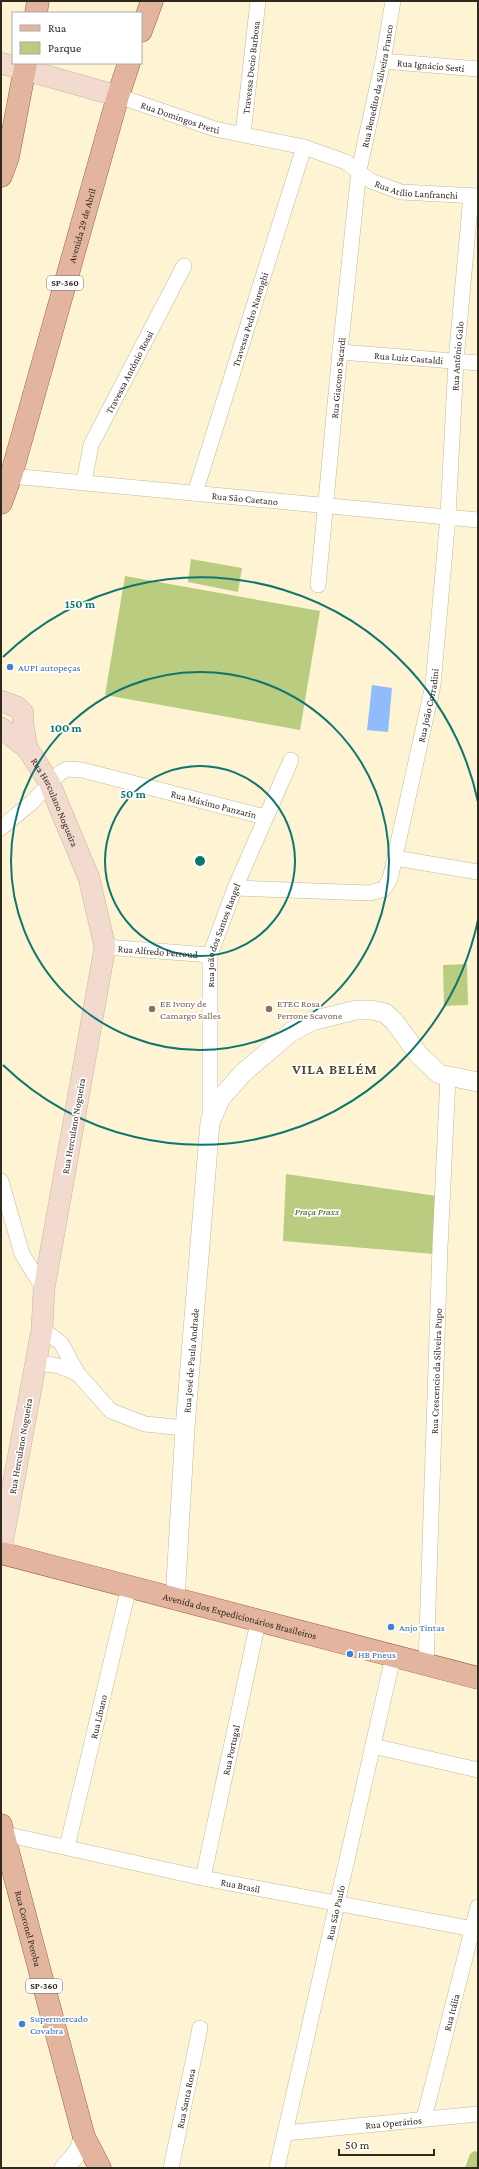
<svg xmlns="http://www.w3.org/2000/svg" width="479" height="2169" font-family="'Crimson Pro',serif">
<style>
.green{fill:#bacc80}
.water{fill:#91bcfc}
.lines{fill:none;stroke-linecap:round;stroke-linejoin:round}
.minor-casing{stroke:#c2b89a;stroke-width:16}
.tertiary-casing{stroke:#c2b89a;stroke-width:20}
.secondary-casing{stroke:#c2b89a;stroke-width:22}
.primary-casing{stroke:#996447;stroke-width:23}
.minor{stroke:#fff;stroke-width:15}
.tertiary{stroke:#fff;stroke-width:19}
.secondary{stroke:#f2dace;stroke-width:21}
.primary{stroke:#e4b59e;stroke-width:22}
.ring{fill:none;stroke:#0f766e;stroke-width:2}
.shop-dot{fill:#3f7fe0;stroke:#fff;stroke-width:1.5}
.education-dot{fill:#8d6e63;stroke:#fff;stroke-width:1.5}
.labels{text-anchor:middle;stroke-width:3.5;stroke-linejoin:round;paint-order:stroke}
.shield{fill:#fff;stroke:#6d6a62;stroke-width:1}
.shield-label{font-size:9px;font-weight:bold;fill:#2e2a1e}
.street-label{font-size:10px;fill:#2e2a1e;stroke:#fff}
.shop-label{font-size:10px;fill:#366cbe;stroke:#fff;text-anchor:start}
.education-label{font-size:10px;fill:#785e54;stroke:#fff;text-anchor:start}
.park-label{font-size:10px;font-style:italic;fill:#4b561e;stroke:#fff}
.district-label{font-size:14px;font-weight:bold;letter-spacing:1px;fill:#50472d;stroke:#fff}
.centre{fill:#0f766e;stroke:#fff;stroke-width:2}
.ring-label{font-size:12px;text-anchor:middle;font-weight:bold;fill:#0f766e;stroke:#fff;stroke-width:3.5;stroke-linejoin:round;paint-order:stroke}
</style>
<rect width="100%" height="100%" fill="#fef4d4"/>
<!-- green -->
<g class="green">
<polygon points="191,559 242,568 238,592 188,582"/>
<polygon points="125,576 320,611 300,730 105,695"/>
<polygon points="467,964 468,1005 444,1006 443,965"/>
<polygon points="286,1174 437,1196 434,1254 283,1241"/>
<polygon points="474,2151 478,2152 478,2168 465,2168 470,2154"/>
</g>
<!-- water -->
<polygon class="water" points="372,685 392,688 388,732 367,730"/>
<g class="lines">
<defs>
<g id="minor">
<path id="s1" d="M383 61 478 69"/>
<path id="s2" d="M118 96 215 129 304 147 346 162 371 181 401 192 478 196"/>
<path id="s3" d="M243 134 258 1"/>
<path id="s4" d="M340 352 478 363"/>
<path id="s5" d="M11 476 478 520"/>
<path id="s6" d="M84 482 91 445 184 266"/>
<path id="s7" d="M195 493 304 147"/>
<path id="s8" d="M318 585 340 352 359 170 383 61 393 1"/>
<path id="s9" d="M1 828 31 803 60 773 67 769 82 770 265 817"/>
<polyline points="395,858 478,872"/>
<path id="s10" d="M235 888 370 893 384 889 390 879 433 685 448 516 456 361 471 196"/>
<path id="s11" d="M105 947 210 955"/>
<path id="s12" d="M210 1117V955L235 888 291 760"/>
<polyline points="1,1181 22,1254 44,1289"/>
<polyline points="42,1329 61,1343 78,1374 111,1411 145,1424 185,1428"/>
<path d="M35 1365C52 1362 63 1367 78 1374"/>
<path id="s13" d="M426 1665 440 1247 448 1077"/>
<polyline points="373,1746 478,1770"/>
<path id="s14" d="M5 1834 203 1878 478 1930"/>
<path id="s15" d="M67 1847 129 1587"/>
<path id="s16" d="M203 1878 258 1622"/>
<path id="s17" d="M424 2118 478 1907"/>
<path id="s18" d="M285 2133 478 2114"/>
<path id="s19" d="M171 2168 200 2028"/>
<path id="s20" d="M277 2168 393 1657"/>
</g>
<g id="tertiary">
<path id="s21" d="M175 1600 185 1428 210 1122 221 1098 243 1073 291 1032 312 1021 356 1010H372L385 1013 394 1021 419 1055 439 1074 478 1082"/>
<polyline points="64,2168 78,2152 84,2137"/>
</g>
<g id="secondary">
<polyline points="1,63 118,96"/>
<polyline points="1,701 17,707 23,713 23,725 27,748"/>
<path id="s22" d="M1 728 27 748 49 782 89 878 105 947 44 1289 42 1329 1 1550"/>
</g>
<g id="primary">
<polyline points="36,13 38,1"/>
<polyline points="141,31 152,1"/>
<polyline points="1,176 8,157 26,63"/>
<path id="s23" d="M1 503 11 476 118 96 129 63"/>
<path id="s24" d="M1 1553 478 1678"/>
<path id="s25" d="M1 1825 84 2137 100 2168"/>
</g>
</defs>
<!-- minor casing -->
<use href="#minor" class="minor-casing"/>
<!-- tertiary casing -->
<use href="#tertiary" class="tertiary-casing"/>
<!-- secondary casing -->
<use href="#secondary" class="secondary-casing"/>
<!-- primary casing -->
<use href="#primary" class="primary-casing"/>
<!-- minor -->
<use href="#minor" class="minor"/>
<!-- tertiary -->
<use href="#tertiary" class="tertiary"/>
<!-- secondary -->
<use href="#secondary" class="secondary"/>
<!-- primary -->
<use href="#primary" class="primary"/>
</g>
<!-- distance rings -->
<g class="ring">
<circle cx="200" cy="861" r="95"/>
<circle cx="200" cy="861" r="189"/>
<path d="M478 920A284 284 0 0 1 3 1065M3 657A284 284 0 0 1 478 802"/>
</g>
<!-- markers -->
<g class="shop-dot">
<circle cx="10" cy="667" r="4"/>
<circle cx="391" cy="1627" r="4"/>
<circle cx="350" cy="1654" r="4"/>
<circle cx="22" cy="2024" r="4"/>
</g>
<g class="education-dot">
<circle cx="152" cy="1009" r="4"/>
<circle cx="269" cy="1009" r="4"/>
</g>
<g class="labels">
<!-- shield labels -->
<g class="shield">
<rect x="47" y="276" width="36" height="14" rx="3"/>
<rect x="26" y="1979" width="36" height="14" rx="3"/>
</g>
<g class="shield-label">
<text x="65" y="286">SP-360</text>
<text x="44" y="1989">SP-360</text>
</g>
<!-- street labels -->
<g class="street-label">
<text dy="4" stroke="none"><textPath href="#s1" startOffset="48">Rua Ignácio Sesti</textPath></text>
<text dy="4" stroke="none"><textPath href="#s3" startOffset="67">Travessa Decio Barbosa</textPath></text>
<text dy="4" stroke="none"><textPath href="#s8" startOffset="503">Rua Benedito da Silveira Franco</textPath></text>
<text dy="4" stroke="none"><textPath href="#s2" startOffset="66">Rua Domingos Pretti</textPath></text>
<text dy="4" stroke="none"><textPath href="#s2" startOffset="316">Rua Atílio Lanfranchi</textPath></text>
<text dy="4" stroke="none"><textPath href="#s23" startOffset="289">Avenida 29 de Abril</textPath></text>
<text dy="4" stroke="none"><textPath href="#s7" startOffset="182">Travessa Pedro Narenghi</textPath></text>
<text dy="4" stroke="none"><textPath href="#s10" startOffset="690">Rua Antônio Galo</textPath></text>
<text dy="4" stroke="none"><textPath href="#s4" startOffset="69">Rua Luiz Castaldi</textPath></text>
<text dy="4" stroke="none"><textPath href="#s6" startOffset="120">Travessa Antônio Rossi</textPath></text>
<text dy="4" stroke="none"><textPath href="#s8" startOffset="208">Rua Giacono Sacardi</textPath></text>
<text dy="4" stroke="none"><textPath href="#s5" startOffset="235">Rua São Caetano</textPath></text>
<text dy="4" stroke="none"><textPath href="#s10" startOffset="339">Rua João Corradini</textPath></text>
<text dy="4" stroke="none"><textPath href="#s22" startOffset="94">Rua Herculano Nogueira</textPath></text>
<text dy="4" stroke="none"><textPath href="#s9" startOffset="240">Rua Máximo Panzarin</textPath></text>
<text dy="4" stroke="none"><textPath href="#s12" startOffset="184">Rua João dos Santos Rangel</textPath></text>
<text dy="4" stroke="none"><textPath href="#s11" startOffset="53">Rua Alfredo Perroud</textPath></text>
<text transform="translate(73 1126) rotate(-80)" y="4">Rua Herculano Nogueira</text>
<text dy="4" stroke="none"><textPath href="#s21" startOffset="240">Rua José de Paula Andrade</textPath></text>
<text dy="4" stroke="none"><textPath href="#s13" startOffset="294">Rua Crescencio da Silveira Pupo</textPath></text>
<text transform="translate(20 1446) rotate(-80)" y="4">Rua Herculano Nogueira</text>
<text dy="4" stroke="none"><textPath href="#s24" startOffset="247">Avenida dos Expedicionários Brasileiros</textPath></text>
<text dy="4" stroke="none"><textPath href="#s15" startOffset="134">Rua Líbano</textPath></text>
<text dy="4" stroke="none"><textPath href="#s16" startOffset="131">Rua Portugal</textPath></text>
<text dy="4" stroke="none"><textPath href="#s14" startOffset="241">Rua Brasil</textPath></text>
<text dy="4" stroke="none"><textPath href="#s20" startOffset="262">Rua São Paulo</textPath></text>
<text dy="4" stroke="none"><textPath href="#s25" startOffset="107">Rua Coronel Peroba</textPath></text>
<text dy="4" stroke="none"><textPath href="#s17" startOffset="109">Rua Itália</textPath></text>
<text dy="4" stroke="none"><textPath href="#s19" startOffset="71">Rua Santa Rosa</textPath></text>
<text dy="4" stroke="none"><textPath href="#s18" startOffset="109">Rua Operários</textPath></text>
</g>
<!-- shop labels -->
<g class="shop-label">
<text x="18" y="671">AUPI autopeças</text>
<text x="399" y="1631">Anjo Tintas</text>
<text x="358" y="1658">HB Pneus</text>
<text x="30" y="2022">Supermercado<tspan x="30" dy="12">Covabra</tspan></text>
</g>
<!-- education labels -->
<g class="education-label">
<text x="160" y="1007">EE Ivony de<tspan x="160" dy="12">Camargo Salles</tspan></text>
<text x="277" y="1007">ETEC Rosa<tspan x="277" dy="12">Perrone Scavone</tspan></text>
</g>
<!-- park labels -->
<g class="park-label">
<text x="317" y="1215">Praça Praxx</text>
</g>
<!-- district labels -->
<g class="district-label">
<text x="335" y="1074">VILA BELÉM</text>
</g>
</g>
<circle cx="200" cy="861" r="6" class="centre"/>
<g class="ring-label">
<text x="80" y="608">150 m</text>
<text x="66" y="732">100 m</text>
<text x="133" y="798">50 m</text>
</g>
<!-- border -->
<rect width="479" height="2169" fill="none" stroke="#2e2a1e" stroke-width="4"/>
<!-- legend -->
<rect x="12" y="12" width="130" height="52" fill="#ffffff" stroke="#abaaa5"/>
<rect x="20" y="25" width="20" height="6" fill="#e4b59e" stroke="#abaaa5"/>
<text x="48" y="32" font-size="12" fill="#2e2a1e">Rua</text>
<rect x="20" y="42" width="20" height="12" fill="#bacc80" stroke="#abaaa5"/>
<text x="48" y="52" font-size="12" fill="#2e2a1e">Parque</text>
<!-- scale -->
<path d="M339 2149v6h95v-6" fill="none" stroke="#2e2a1e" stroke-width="2"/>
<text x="345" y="2149" font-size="12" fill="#2e2a1e" stroke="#ffffff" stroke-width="3" paint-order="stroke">50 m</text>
</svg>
